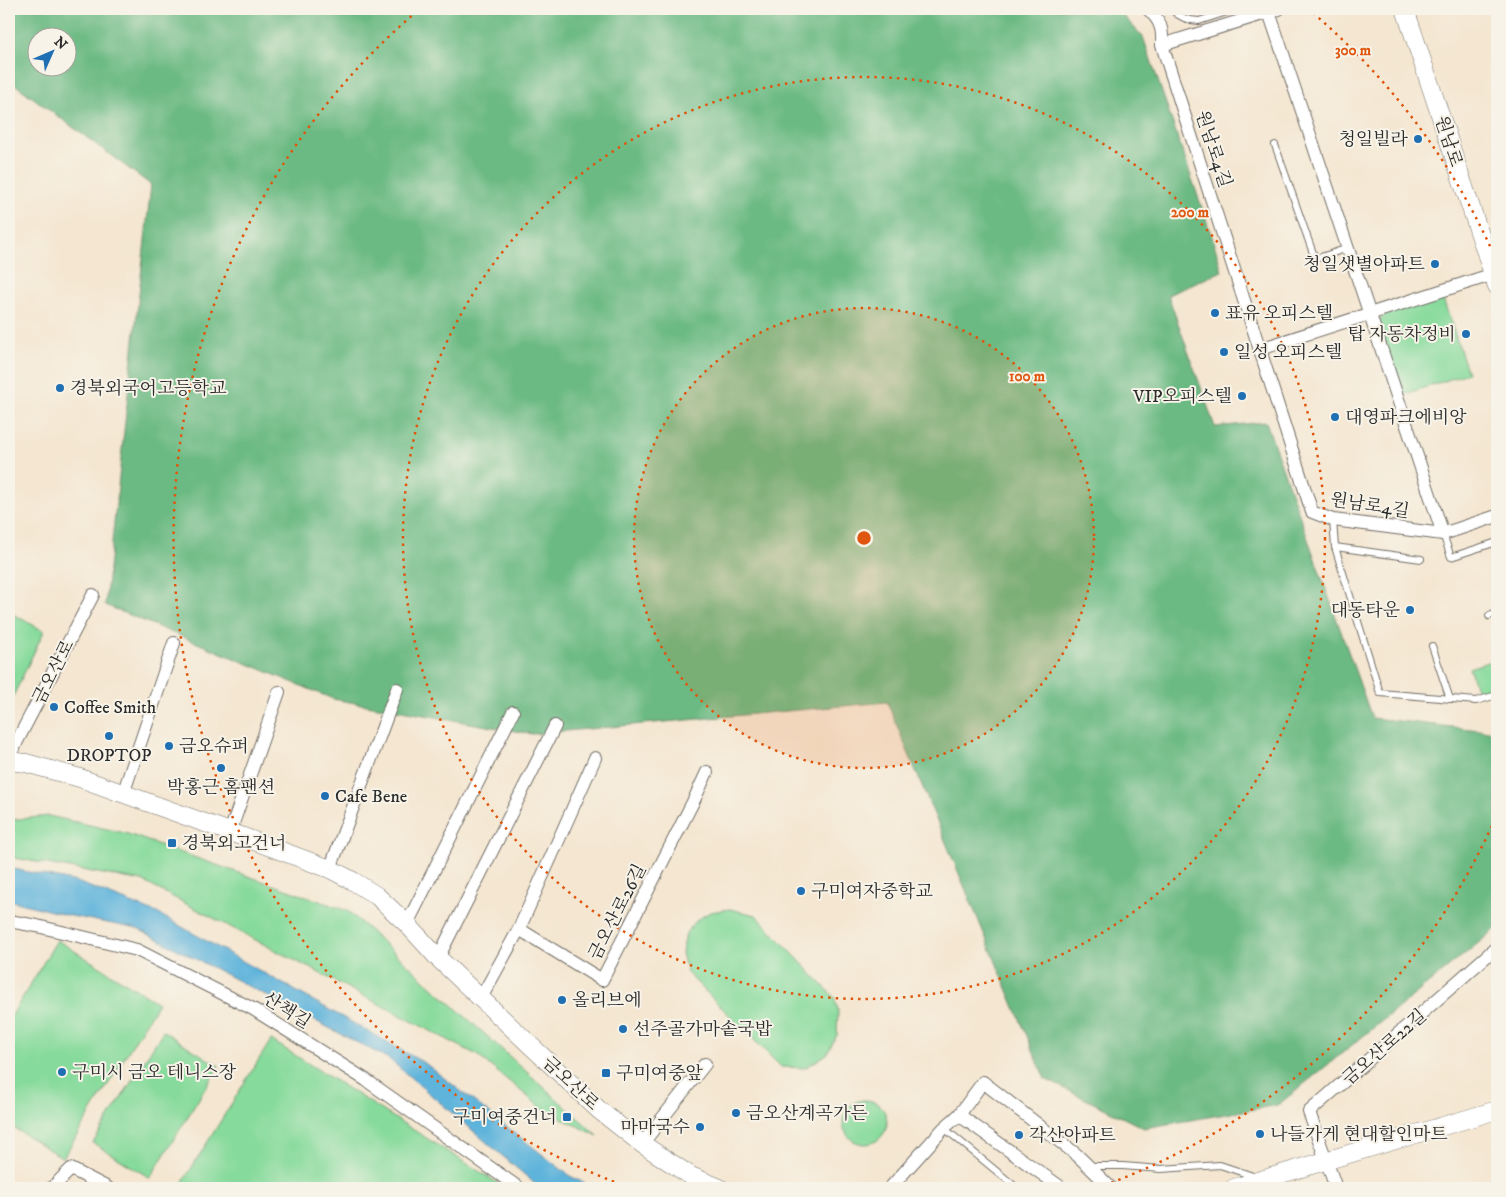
<svg xmlns="http://www.w3.org/2000/svg" width="1506" height="1197" font-family="'IM FELL DW Pica','Noto Serif KR',serif">
<style>
.green{fill:#86da9b;stroke:#588263}
.forest{fill:#6cba83;stroke:#4c7257;fill-rule:evenodd}
.water{fill:#5fb4db;stroke:#457083}
.lines{fill:none;stroke-linecap:round;stroke-linejoin:round}
.lane-casing{stroke:#716c65;stroke-width:8}
.street-casing{stroke:#716c65;stroke-width:14}
.secondary-casing{stroke:#716c65;stroke-width:19}
.lane{stroke:#fff;stroke-width:6}
.street{stroke:#fff;stroke-width:12}
.secondary{stroke:#fff;stroke-width:18}
.ring{fill:none;stroke:#df570e;stroke-width:2.5;stroke-dasharray:2.5 5}
.poi-dot{fill:#1f6fb2;stroke:#f7f3e8;stroke-width:2}
.labels{text-anchor:middle;stroke-width:4;stroke-linejoin:round;paint-order:stroke}
.poi-label{font-size:18px;fill:#2b2b2b;stroke:#f7f3e8;text-anchor:start}
.street-label{font-size:18px;fill:#2b2b2b;stroke:#f7f3e8}
.centre{fill:#df570e;stroke:#f7f3e8;stroke-width:2.5}
.ring-label{font-size:15px;text-anchor:middle;font-weight:bold;fill:#df570e;stroke:#f7f3e8;stroke-width:4;stroke-linejoin:round;paint-order:stroke}
</style>
<rect width="100%" height="100%" fill="#f7f3e8"/>
<filter id="ink" filterUnits="userSpaceOnUse"><feTurbulence type="fractalNoise" baseFrequency=".02" numOctaves="2"/><feDisplacementMap in="SourceGraphic" scale="10" xChannelSelector="R" yChannelSelector="G"/><feConvolveMatrix kernelMatrix="1 2 1 2 8 2 1 2 1" color-interpolation-filters="sRGB"/></filter>
<filter id="wash" filterUnits="userSpaceOnUse"><feTurbulence type="fractalNoise" baseFrequency=".0096" numOctaves="4" result="noise"/><feDisplacementMap in="SourceGraphic" scale="20" xChannelSelector="R" yChannelSelector="G"/><feGaussianBlur stdDeviation="1.12" result="paint"/><feColorMatrix in="noise" values="0 0 0 0 0 0 0 0 0 0 0 0 0 0 0 0 0 1.4 0 .05"/><feComposite in="paint" operator="in"/></filter>
<g filter="url(#wash)">
<rect width="100%" height="100%" fill="#f4e6d0"/>
<!-- green -->
<g class="green">
<polygon points="1441,293 1468,373 1403,395 1378,321 1391,310"/>
<polygon points="9,612 44,631 11,701 9,700"/>
<polygon points="1497,659 1497,687 1478,694 1469,668"/>
<polygon points="49,816 125,833 348,911 598,1136 544,1110 477,1055 142,881 9,857 9,820"/>
<polygon points="730,909 756,915 834,997 838,1010 837,1035 827,1054 805,1068 781,1067 687,973 682,953 686,933 697,920 710,912"/>
<polygon points="57,940 158,1003 63,1158 9,1125 9,1020"/>
<polygon points="163,1031 219,1066 150,1178 93,1143"/>
<polygon points="271,1040 504,1187 503,1188 179,1188"/>
<circle cx="865" cy="1122" r="22"/>
</g>
<!-- forest -->
<path class="forest" d="M9 9H1117L1143 37 1212 237 1222 271 1168 295 1215 427 1266 422 1372 718 1497 732V928L1278 1105 1144 1128 1045 1079 887 702 532 734 333 699 105 605 151 185 9 80ZM38 38H68V68H38Z"/>
<!-- water -->
<polygon class="water" points="9,868 77,882 157,913 426,1064 570,1176 594,1188 540,1188 389,1059 138,929 66,915 9,900"/>
</g>
<g filter="url(#ink)">
<g class="lines">
<defs>
<g id="lane">
<path d="M1171 9C1179 17 1187 21 1199 21L1236 9"/>
<polyline points="1241,9 1244,19"/>
<polyline points="1275,145 1315,259 1348,248"/>
<polyline points="1333,520 1335,547 1380,693 1476,701 1497,695"/>
<polyline points="1443,534 1451,557 1497,542"/>
<polyline points="1335,547 1421,559"/>
<polyline points="1489,616 1497,613"/>
<polyline points="1432,646 1450,699"/>
<polyline points="944,1128 1017,1188"/>
<polyline points="1090,1166 1123,1166 1161,1169 1220,1165 1256,1177"/>
</g>
<g id="street">
<path d="M1148 9C1160 20 1163 28 1162 45L1312 512 1333 520 1443 534 1497 516"/>
<polyline points="1268,9 1443,534"/>
<polyline points="1162,45 1279,9"/>
<polyline points="1260,349 1497,273"/>
<polyline points="13,749 93,595"/>
<polyline points="123,794 174,643"/>
<polyline points="230,832 279,692"/>
<polyline points="330,869 397,689"/>
<polyline points="9,921 37,926 137,950 253,1009 366,1080 519,1188"/>
<polyline points="407,924 513,712"/>
<polyline points="519,929 602,980 694,800 707,772"/>
<polyline points="438,958 555,726"/>
<polyline points="481,998 519,929 595,758"/>
<polyline points="959,1115 1059,1186 1059,1188"/>
<polyline points="642,1144 705,1064"/>
<polyline points="52,1188 71,1169 108,1188"/>
<polyline points="890,1188 944,1128 959,1115 983,1082 1077,1155 1111,1188"/>
<polyline points="1336,1188 1309,1112 1497,947"/>
</g>
<g id="secondary">
<polyline points="1405,9 1497,286"/>
<polyline points="9,761 26,763 80,778 230,832 330,869 353,881 377,896 407,924 438,958 599,1110 642,1144 691,1176 720,1188"/>
<polyline points="1234,1188 1497,1110"/>
</g>
</defs>
<!-- lane casing -->
<use href="#lane" class="lane-casing"/>
<!-- street casing -->
<use href="#street" class="street-casing"/>
<!-- secondary casing -->
<use href="#secondary" class="secondary-casing"/>
<!-- lane -->
<use href="#lane" class="lane"/>
<!-- street -->
<use href="#street" class="street"/>
<!-- secondary -->
<use href="#secondary" class="secondary"/>
</g>
</g>
<!-- distance rings -->
<circle cx="864" cy="538" r="230" fill="#df570e" fill-opacity=".12"/>
<g class="ring">
<circle cx="864" cy="538" r="230"/>
<circle cx="864" cy="538" r="461"/>
<path d="M1495 819A691 691 0 0 1 1100 1187M628 1187A691 691 0 0 1 415 13M1313 13A691 691 0 0 1 1495 257"/>
</g>
<!-- markers -->
<g class="poi-dot">
<circle cx="1418" cy="139" r="5"/>
<circle cx="1435" cy="264" r="5"/>
<circle cx="1215" cy="313" r="5"/>
<circle cx="1466" cy="334" r="5"/>
<circle cx="1224" cy="352" r="5"/>
<circle cx="60" cy="388" r="5"/>
<circle cx="1242" cy="396" r="5"/>
<circle cx="1335" cy="417" r="5"/>
<circle cx="1410" cy="610" r="5"/>
<circle cx="54" cy="707" r="5"/>
<circle cx="109" cy="736" r="5"/>
<circle cx="169" cy="746" r="5"/>
<circle cx="221" cy="768" r="5"/>
<circle cx="325" cy="796" r="5"/>
<rect x="167" y="838" width="10" height="10" rx="2.5"/>
<circle cx="801" cy="891" r="5"/>
<circle cx="562" cy="1000" r="5"/>
<circle cx="623" cy="1029" r="5"/>
<circle cx="62" cy="1072" r="5"/>
<rect x="601" y="1068" width="10" height="10" rx="2.5"/>
<circle cx="736" cy="1113" r="5"/>
<rect x="562" y="1112" width="10" height="10" rx="2.5"/>
<circle cx="700" cy="1127" r="5"/>
<circle cx="1260" cy="1134" r="5"/>
<circle cx="1019" cy="1135" r="5"/>
</g>
<g class="labels">
<!-- poi labels -->
<g class="poi-label">
<text x="1408" y="145" text-anchor="end">청일빌라</text>
<text x="1425" y="270" text-anchor="end">청일샛별아파트</text>
<text x="1225" y="319">표유 오피스텔</text>
<text x="1456" y="340" text-anchor="end">탑 자동차정비</text>
<text x="1234" y="358">일성 오피스텔</text>
<text x="70" y="394">경북외국어고등학교</text>
<text x="1232" y="402" text-anchor="end">VIP오피스텔</text>
<text x="1345" y="423">대영파크에비앙</text>
<text x="1400" y="616" text-anchor="end">대동타운</text>
<text x="64" y="713">Coffee Smith</text>
<text x="179" y="752">금오슈퍼</text>
<text x="109" y="761" text-anchor="middle">DROPTOP</text>
<text x="221" y="793" text-anchor="middle">박홍근 홈팬션</text>
<text x="335" y="802">Cafe Bene</text>
<text x="182" y="849">경북외고건너</text>
<text x="811" y="897">구미여자중학교</text>
<text x="572" y="1006">올리브에</text>
<text x="633" y="1035">선주골가마솥국밥</text>
<text x="72" y="1078">구미시 금오 테니스장</text>
<text x="616" y="1079">구미여중앞</text>
<text x="746" y="1119">금오산계곡가든</text>
<text x="557" y="1123" text-anchor="end">구미여중건너</text>
<text x="690" y="1133" text-anchor="end">마마국수</text>
<text x="1270" y="1140">나들가게 현대할인마트</text>
<text x="1029" y="1141">각산아파트</text>
</g>
<!-- street labels -->
<g class="street-label">
<text transform="translate(1449 141) rotate(72)" y="6">원남로</text>
<text transform="translate(1214 149) rotate(72)" y="6">원남로4길</text>
<text transform="translate(1370 505) rotate(9)" y="6">원남로4길</text>
<text transform="translate(53 672) rotate(-63)" y="6">금오산로</text>
<text transform="translate(617 912) rotate(-63)" y="6">금오산로26길</text>
<text transform="translate(287 1010) rotate(32)" y="6">산책길</text>
<text transform="translate(1384 1047) rotate(-41)" y="6">금오산로22길</text>
<text transform="translate(571 1083) rotate(43)" y="6">금오산로</text>
</g>
</g>
<circle cx="864" cy="538" r="8" class="centre"/>
<g class="ring-label">
<text x="1353" y="55">300 m</text>
<text x="1190" y="217">200 m</text>
<text x="1027" y="381">100 m</text>
</g>
<!-- margin -->
<rect width="1506" height="1197" fill="none" stroke="#f7f3e8" stroke-width="30"/>
<!-- north arrow -->
<g transform="translate(52 52) rotate(45)"><circle r="24" fill="#f7f3e8" stroke="#a5a39c"/>
<path d="M0-4L9 19L0 12L-9 19Z" fill="#1f6fb2"/>
<text y="-8" font-size="14" font-weight="bold" text-anchor="middle" fill="#2b2b2b">N</text>
</g>
</svg>
